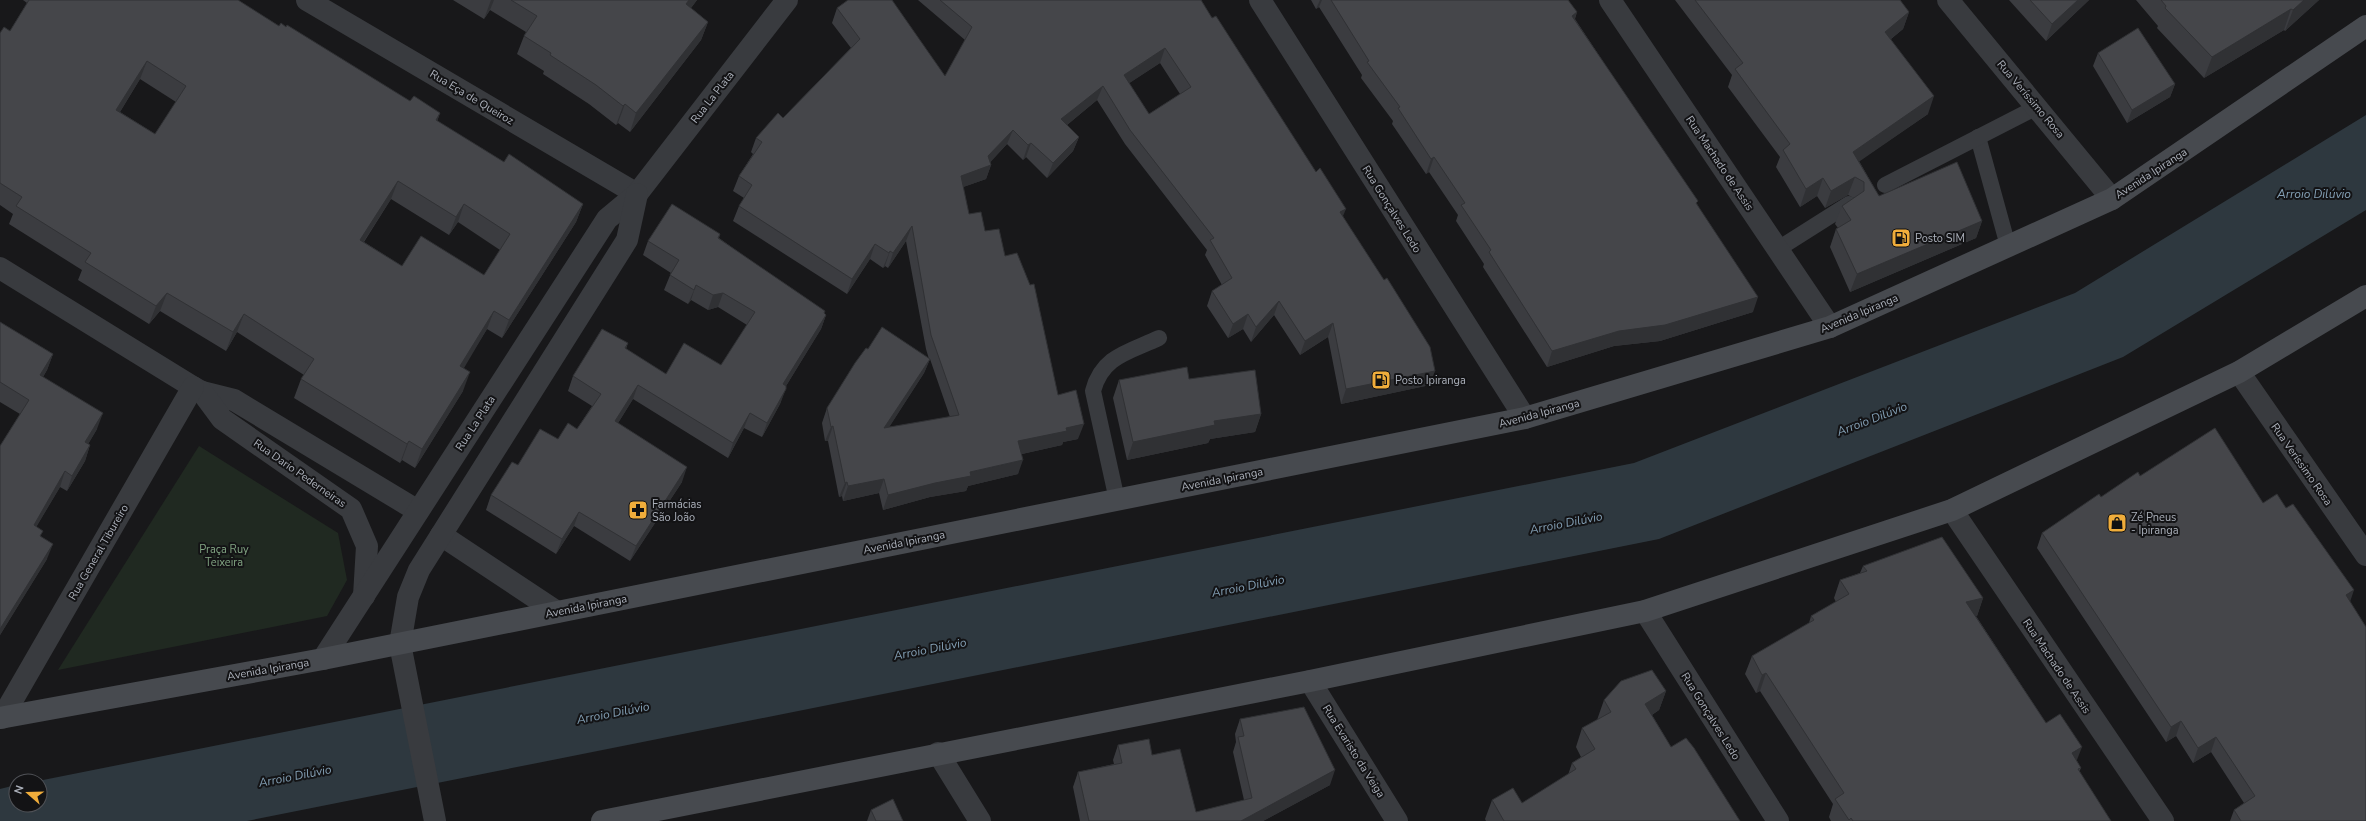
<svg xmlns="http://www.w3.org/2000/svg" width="2366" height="821" font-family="'Nunito Sans',sans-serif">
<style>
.green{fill:#202921}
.water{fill:#2e383f}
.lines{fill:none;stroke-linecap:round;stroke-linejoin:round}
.service{stroke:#393b3f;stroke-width:16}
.minor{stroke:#393b3f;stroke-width:22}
.tertiary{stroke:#393b3f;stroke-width:22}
.secondary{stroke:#474a4f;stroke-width:22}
.wall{fill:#3b3c40;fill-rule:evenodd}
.shaded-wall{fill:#303134}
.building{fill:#45464a;stroke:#303134;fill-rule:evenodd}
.labels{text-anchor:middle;stroke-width:4;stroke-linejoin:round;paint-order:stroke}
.street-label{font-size:11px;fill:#abb0ba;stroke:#131315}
.poi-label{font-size:11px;fill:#abb0ba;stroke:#131315;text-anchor:start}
.park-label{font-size:11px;fill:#82a583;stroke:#131315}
.water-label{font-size:12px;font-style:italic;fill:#839fb4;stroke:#131315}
</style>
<rect width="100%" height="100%" fill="#18181a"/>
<!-- green -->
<polygon class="green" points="199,446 338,533 347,580 327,616 58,670"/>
<!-- water -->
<polygon class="water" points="2366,115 2366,210 2123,357 1659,539 247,821 0,821 0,789 16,785 16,805 40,805 40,781 38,781 1634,463 2075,293"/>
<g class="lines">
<!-- service -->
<g class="service">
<polyline points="1978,137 2008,246"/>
<polyline points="1885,185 2037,107"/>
<polyline points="1778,249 1849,204"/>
<path d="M1117 500 1093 391C1102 356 1129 352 1159 338"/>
</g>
<!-- minor -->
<g class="minor">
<polyline points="307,0 637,194"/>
<polyline points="1260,0 1525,418"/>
<polyline points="1610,0 1830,327"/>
<polyline points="1948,0 2112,199"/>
<polyline points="0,268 193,387 202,392 234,400 418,511"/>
<polyline points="202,392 222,419 351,509 367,546 364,596"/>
<polyline points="1952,510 2163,821"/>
<polyline points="441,535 557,612"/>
<polyline points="1645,611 1778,821"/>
<polyline points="1310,681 1397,821"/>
<polyline points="2,718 193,387"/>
<polyline points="938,753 980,821"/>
</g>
<!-- tertiary -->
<g class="tertiary">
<polyline points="2239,372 2366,555"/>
<polyline points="323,659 607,219 637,194 787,0"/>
<polyline points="435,821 400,644 408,597 419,570 627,240 637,194"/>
</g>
<!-- secondary -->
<g class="secondary">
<polyline points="0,718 323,659 1525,418 1830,327 2112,199 2366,26"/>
<polyline points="602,821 1310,681 1645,611 1952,510 2239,372 2366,296"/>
</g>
</g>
<!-- wall -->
<g class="wall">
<path d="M23 0H238L279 26 410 101 440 113 437 121 504 162 583 204 576 222 502 338 487 329 463 368V391L415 468 402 460 400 463 294 398 301 379 304 375 237 332 226 351 160 311 149 324 78 280 82 270 9 224 13 214 0 205V33L10 31 27 3ZM140 79 176 102 155 134 120 112ZM391 199 449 235 458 222 500 250 484 275 402 266 364 242Z"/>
<polygon points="453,0 697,0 691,8 708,22 701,40 630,132 618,123 616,125 589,104 543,74 544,71 517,54 524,36 526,32 490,10 484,19"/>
<path d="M918 0H1201L1212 18 1343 216 1430 385 1341 404 1328 337 1300 355 1274 315 1251 342 1243 329 1228 338 1207 306 1212 291 1222 285 1205 255 1207 250 1125 144 1097 100 1067 125 1079 137 1073 151 1047 178 1026 157 1023 160 1007 144 990 162 991 165 986 179 963 187 969 214 985 231 1005 256 1058 395 1078 439 1063 442 1062 445 1022 454 1018 474 968 486 966 491 930 497 883 510 879 493 843 501 842 496 839 497 828 441H825L822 423 827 408 868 349 929 359 926 349 906 241 888 268 885 266 883 268 870 259 847 294 733 221 739 206 744 198 733 191 739 176 753 154 751 152 756 138 783 118 851 48 832 23 837 8 945 76 965 40ZM1160 63 1180 94 1149 114 1129 83ZM930 359 950 417 889 427 924 373Z"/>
<polygon points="1311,0 1568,0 1577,12 1575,19 1697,204 1753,312 1660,341 1614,346 1547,367 1483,267 1484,264 1456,221 1458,215 1429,172 1426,174 1392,124 1393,121 1361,78 1362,75 1319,7 1316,9"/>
<polygon points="1675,0 1900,0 1909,12 1903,29 1891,39 1928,114 1859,161 1879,196 1982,221 1976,238 1850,292 1830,247 1836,229 1838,228 1835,224 1842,206 1854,198 1848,195 1825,208 1817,196 1800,207 1776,167 1780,157 1728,87 1732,75"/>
<polygon points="2009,0 2089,0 2046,41"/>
<polygon points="2136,0 2319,0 2285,31 2284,30 2204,78 2157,28 2158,26"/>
<polygon points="2098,53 2175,84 2170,97 2127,123 2093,66"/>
<polygon points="720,234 719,238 826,315 821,329 786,386 780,404 762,437 744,428 728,458 633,399 618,423 682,482 630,561 574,526 556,554 486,510 491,495 518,465 558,439 577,429 592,406 568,391 573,376 628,343 626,349 666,374 721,365 747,325 718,307 708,310 691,300 688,304 664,290 671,273 643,255 648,241"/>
<polygon points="0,322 53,354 47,370 43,377 97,429 88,444 90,445 85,461 67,491 60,487 36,527 41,536 47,559 0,635 0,446 20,414 0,402"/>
<polygon points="1189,379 1261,414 1255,432 1210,439 1208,443 1127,460 1113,398 1119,380"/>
<polygon points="2140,476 2263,503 2350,602 2366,821 2230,821 2234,810 2244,803 2211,752 2193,763 2176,736 2166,742 2037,548 2042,533 2101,497"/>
<polygon points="1863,566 1983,598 1977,616 1976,616 2046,723 2077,761 2081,768 2079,772 2111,821 1831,821 1829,817 1833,804 1760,691 1756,693 1745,674 1752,656 1809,623 1811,616 1836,602 1834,598 1840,580 1860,573"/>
<polygon points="1666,691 1659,710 1652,715 1671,747 1740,821 1486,821 1485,819 1492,800 1522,803 1568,775 1572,763 1581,757 1576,747 1582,728 1597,720 1604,700"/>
<polygon points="1240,719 1330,785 1263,821 1080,821 1073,787 1078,772 1114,764 1113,760 1118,745 1152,755 1196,812 1244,800 1233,752 1236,742 1235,734"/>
<polygon points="871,810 903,821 867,821"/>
</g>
<!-- shaded-wall -->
<g class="shaded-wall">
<polygon points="491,0 494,0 490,10 484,19"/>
<polygon points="689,0 697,0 679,23 686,4"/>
<polygon points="1320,0 1322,0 1319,7 1316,9"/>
<polygon points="2078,0 2089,0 2046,41 2052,24"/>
<polygon points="2304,0 2319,0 2285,31 2293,10"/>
<polygon points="2291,9 2284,30 2204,78 2212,57"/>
<polygon points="1577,12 1571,28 1572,16"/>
<polygon points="1909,12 1903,29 1878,49 1885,32"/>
<polygon points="708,22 701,40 630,132 636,113"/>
<polygon points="1165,48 1160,63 1119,90 1124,75"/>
<polygon points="147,61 140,79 110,128 116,110"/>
<polygon points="2175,84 2170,97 2127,123 2132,110"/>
<polygon points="1103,86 1097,100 1056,134 1061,119"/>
<polygon points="1934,96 1928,114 1847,170 1853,152"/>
<polygon points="625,104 618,123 616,125 623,106"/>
<polygon points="440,113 434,131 436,120"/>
<polygon points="1013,130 1007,144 986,167 991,165 986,179 955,190 961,176 988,156"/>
<polygon points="1079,137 1073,151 1047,178 1053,163"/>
<polygon points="1031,143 1026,157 1023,160 1028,145"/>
<polygon points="1434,157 1429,172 1426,174 1431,159"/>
<polygon points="1855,177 1848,195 1825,208 1831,191"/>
<polygon points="1823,178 1817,196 1800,207 1806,189"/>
<polygon points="398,181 391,199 353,258 360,240"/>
<polygon points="464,204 458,222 449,235 456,217"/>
<polygon points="583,204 576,222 502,338 509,320"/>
<polygon points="1346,209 1340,223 1340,212"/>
<polygon points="1982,221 1976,238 1850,292 1857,274"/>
<polygon points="912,226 906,241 888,268 893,253"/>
<polygon points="875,244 870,259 847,294 852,279"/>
<polygon points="890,251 885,266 883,268 889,253"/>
<polygon points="696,285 691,300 688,304 694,290"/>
<polygon points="167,293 160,311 149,324 156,306"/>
<polygon points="723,293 718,307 708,310 713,295"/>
<polygon points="1758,297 1753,312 1660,341 1614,346 1547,367 1552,351 1619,331"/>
<polygon points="1279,301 1274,315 1251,342 1256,327"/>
<polygon points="494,311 487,329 454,385 460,366"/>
<polygon points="825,311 820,325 826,315 821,329 778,399 783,384"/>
<polygon points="244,314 237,332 226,351 233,332"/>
<polygon points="1248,314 1243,329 1228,338 1233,324"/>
<polygon points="1333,323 1328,337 1300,355 1305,341"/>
<polygon points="53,354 47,370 34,391 40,375"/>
<polygon points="930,359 924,373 879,443 884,428"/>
<polygon points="1435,371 1430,385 1341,404 1346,389"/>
<polygon points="470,372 463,391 415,468 422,449"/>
<polygon points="638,385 633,399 610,436 615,421"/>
<polygon points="786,389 780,404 762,437 767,423"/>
<polygon points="103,413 97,429 80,458 85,442"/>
<polygon points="750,413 744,428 728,458 733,443"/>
<polygon points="1261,414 1255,432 1210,439 1208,443 1127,460 1133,442 1214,421"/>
<polygon points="1084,424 1078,439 1063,442 1062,445 1013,456 1018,441 1066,428"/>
<polygon points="833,426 828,441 825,441 831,427"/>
<polygon points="409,441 402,460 400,463 407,444"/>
<polygon points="90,445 85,461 67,491 72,476"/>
<polygon points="1023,460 1018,474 968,486 966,491 930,497 883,510 888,495 970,472"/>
<polygon points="687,467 682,482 630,561 636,546"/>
<polygon points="65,471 60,487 28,541 34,525"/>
<polygon points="884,479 879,493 843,501 848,486"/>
<polygon points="847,482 842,496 839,497 845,483"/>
<polygon points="579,512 574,526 556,554 562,539"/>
<polygon points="53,544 47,559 0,635 0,629"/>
<polygon points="2354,590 2349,605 2346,595"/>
<polygon points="1983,598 1977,616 1960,619 1966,602"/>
<polygon points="1766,673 1760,691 1756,693 1762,675"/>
<polygon points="1666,691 1659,710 1639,723 1645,704"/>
<polygon points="2181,721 2176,736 2166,742 2171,727"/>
<polygon points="2216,737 2211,752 2193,763 2198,748"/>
<polygon points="2082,747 2075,765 2072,753"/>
<polygon points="1335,770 1330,785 1263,821 1241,821"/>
</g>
<!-- building -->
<g class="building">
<path d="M29 0H238L279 26 281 23 286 27 287 25 410 101 414 96 440 113 436 120 504 162 509 154 583 204 509 320 494 311 460 366 470 372 422 449 409 441 407 444 301 379 314 359 244 314 233 332 167 293 156 306 85 262 91 253 16 206 22 197 0 183V33L4 27 10 31ZM147 61 186 86 155 134 116 110ZM398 181 456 217 464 204 510 234 484 275 421 236 402 266 360 240Z"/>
<polygon points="511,0 689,0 686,4 708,22 636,113 625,104 623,106 596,85 550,55 551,53 524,36 537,16"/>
<path d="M848 0H892L945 76 972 27 940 0H1201L1212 18 1216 16 1316 172 1320 168 1346 209 1340 212 1384 280 1387 278 1430 347 1435 371 1346 389 1333 323 1305 341 1279 301 1256 327 1248 314 1233 324 1212 291 1232 278 1210 240 1214 238 1130 130 1103 86 1061 119 1079 137 1053 163 1031 143 1028 145 1013 130 988 156 991 165 961 176 969 214 981 212 985 231 999 229 1005 256 1017 253 1030 285 1034 284 1058 395 1076 390 1084 424 1066 428 1067 431 1018 441 1023 460 970 472 971 476 935 483 888 495 884 479 848 486 847 482 845 483 833 426 831 427 827 408 855 363 866 348 868 349 882 327 930 359 884 428 959 415 931 335 912 226 893 253 890 251 889 253 875 244 852 279 739 206 752 185 739 176 762 142 756 138 778 113 783 118 860 39 837 8ZM1165 48 1191 87 1149 114 1124 75Z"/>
<polygon points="1331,0 1568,0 1577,12 1572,16 1698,201 1696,203 1758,297 1665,325 1619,331 1552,351 1489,252 1491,250 1461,205 1465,203 1434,157 1431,159 1398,108 1400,107 1367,62 1369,61"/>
<polygon points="1695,0 1900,0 1909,12 1885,32 1934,96 1853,152 1879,196 1957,162 1982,221 1857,274 1836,229 1851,220 1842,206 1864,191 1864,182 1855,177 1831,191 1823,178 1806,189 1783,150 1790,144 1735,69 1743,63"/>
<polygon points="2030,0 2078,0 2052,24"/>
<polygon points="2161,0 2304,0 2293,10 2291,9 2212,57 2165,8 2166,6"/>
<polygon points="2138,28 2175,84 2132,110 2098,53"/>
<polygon points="672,204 720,234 718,238 825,311 824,313 826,315 783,384 786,386 786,389 767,423 750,413 733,443 638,385 615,421 687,467 636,546 579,512 562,539 491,495 512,462 518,465 540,429 558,439 568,423 577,429 601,394 573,376 602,329 628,343 625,348 666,374 684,343 721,365 755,312 723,293 713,295 696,285 694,290 670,275 679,260 648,241"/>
<polygon points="0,322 53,354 40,375 103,413 85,442 90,445 72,476 65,471 34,525 43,531 40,536 53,544 0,629 0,446 29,400 0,382"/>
<polygon points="1187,367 1189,379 1255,370 1261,414 1214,421 1215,425 1133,442 1119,380"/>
<polygon points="2215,428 2263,503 2277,494 2286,508 2293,504 2354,590 2346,595 2366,627 2366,821 2241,821 2234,810 2255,796 2216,737 2198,748 2181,721 2171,727 2042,533 2099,494 2101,497 2138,472 2140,476"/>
<polygon points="1942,537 1983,598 1966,602 2046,723 2060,714 2082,747 2072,753 2081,768 2078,769 2111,821 1853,821 1851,818 1849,820 1835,799 1844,793 1766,673 1762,675 1752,656 1814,620 1811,616 1849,594 1840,580 1867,571 1863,566"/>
<polygon points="1652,670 1666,691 1645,704 1671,747 1686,738 1694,748 1740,821 1504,821 1492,800 1513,788 1522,803 1576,769 1572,763 1595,749 1582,728 1611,712 1604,700 1621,681"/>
<polygon points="1304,707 1335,770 1241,821 1089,821 1078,772 1122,763 1118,745 1149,739 1152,755 1180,749 1196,812 1252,798 1238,737 1244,736 1240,719"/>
<polygon points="893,799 903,821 876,821 871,810"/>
</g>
<!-- icons -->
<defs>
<symbol id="fuel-square" viewBox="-11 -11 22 22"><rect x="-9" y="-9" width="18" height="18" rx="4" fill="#f0ad3b" stroke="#131315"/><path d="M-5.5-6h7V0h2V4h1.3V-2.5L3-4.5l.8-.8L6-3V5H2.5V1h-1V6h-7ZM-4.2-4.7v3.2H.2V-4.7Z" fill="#111"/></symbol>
<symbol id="pharmacy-square" viewBox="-11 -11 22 22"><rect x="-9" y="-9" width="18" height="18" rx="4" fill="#f0ad3b" stroke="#131315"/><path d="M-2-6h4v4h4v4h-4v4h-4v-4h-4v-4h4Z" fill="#111"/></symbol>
<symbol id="shop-square" viewBox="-11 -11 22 22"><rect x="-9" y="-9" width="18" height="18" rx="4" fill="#f0ad3b" stroke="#131315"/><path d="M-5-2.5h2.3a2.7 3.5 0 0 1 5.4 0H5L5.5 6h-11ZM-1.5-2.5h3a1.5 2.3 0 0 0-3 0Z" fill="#111"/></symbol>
</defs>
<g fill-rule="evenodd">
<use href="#fuel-square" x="1890" y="227" width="22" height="22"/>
<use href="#fuel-square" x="1370" y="369" width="22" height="22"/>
<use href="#pharmacy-square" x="627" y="499" width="22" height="22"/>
<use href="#shop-square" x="2106" y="512" width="22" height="22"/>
</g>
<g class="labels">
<!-- street labels -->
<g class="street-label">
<text transform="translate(472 97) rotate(31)" y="4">Rua Eça de Queiroz</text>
<text transform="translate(712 97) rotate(-52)" y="4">Rua La Plata</text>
<text transform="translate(2031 99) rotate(50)" y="4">Rua Veríssimo Rosa</text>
<text transform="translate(1720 163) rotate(56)" y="4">Rua Machado de Assis</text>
<text transform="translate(2151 173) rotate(-33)" y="4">Avenida Ipiranga</text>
<text transform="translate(1392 209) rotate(58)" y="4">Rua Gonçalves Ledo</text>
<text transform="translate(1859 313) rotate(-23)" y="4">Avenida Ipiranga</text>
<text transform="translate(1539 413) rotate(-15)" y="4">Avenida Ipiranga</text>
<text transform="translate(475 423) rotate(-57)" y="4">Rua La Plata</text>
<text transform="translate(2302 464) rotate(55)" y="4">Rua Veríssimo Rosa</text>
<text transform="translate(300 473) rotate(35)" y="4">Rua Dario Pederneiras</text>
<text transform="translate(1222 479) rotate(-11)" y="4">Avenida Ipiranga</text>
<text transform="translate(904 542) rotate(-11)" y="4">Avenida Ipiranga</text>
<text transform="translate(98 552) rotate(-60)" y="4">Rua General Tibureiro</text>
<text transform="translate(586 606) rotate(-11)" y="4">Avenida Ipiranga</text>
<text transform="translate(2057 666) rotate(56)" y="4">Rua Machado de Assis</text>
<text transform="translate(268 669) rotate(-10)" y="4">Avenida Ipiranga</text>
<text transform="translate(1711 716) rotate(58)" y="4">Rua Gonçalves Ledo</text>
<text transform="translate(1354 751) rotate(58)" y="4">Rua Evaristo da Veiga</text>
</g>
<!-- poi labels -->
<g class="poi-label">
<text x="1915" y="242">Posto SIM</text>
<text x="1395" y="384">Posto Ipiranga</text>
<text x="652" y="508">Farmácias<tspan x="652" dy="13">São João</tspan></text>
<text x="2131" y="521">Zé Pneus<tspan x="2131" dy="13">- Ipiranga</tspan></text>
</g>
<!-- park labels -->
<g class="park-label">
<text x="224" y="553">Praça Ruy<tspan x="224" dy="13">Teixeira</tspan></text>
</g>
<!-- water labels -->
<g class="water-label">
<text x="2314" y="198">Arroio Dilúvio</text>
<text transform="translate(1872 419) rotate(-21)" y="4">Arroio Dilúvio</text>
<text transform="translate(1566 523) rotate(-11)" y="4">Arroio Dilúvio</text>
<text transform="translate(1248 586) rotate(-11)" y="4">Arroio Dilúvio</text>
<text transform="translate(930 649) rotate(-11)" y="4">Arroio Dilúvio</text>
<text transform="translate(613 713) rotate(-11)" y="4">Arroio Dilúvio</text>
<text transform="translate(295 776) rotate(-11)" y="4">Arroio Dilúvio</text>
</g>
</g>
<!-- north arrow -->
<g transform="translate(28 793) rotate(290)"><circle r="19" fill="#131315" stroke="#505257"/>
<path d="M0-3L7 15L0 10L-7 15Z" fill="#f0ad3b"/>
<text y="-6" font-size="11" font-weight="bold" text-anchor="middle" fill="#abb0ba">N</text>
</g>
</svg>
